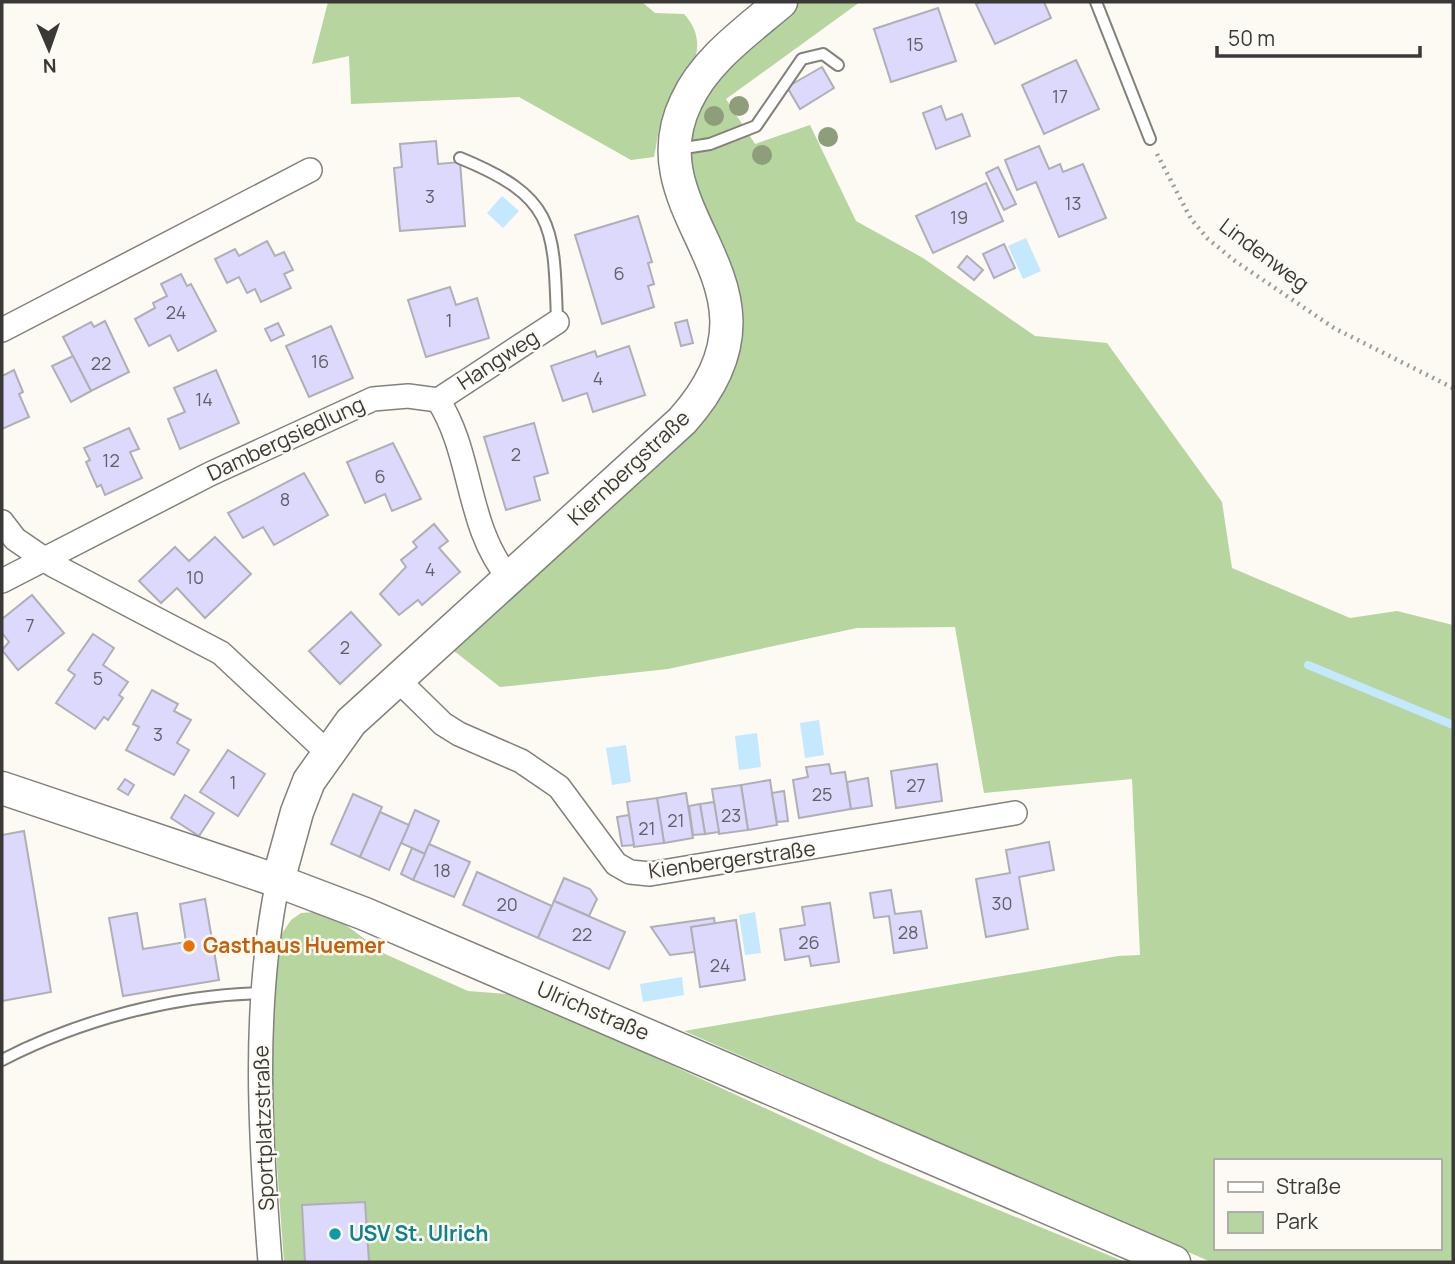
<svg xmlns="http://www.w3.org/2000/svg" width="1455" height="1264" font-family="Manrope,sans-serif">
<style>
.green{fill:#b6d59f;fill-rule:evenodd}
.water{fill:#c4e8fe}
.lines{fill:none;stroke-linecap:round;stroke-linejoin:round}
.stream{stroke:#c4e8fe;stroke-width:8}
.building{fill:#dcd9fd;stroke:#b0afb6;stroke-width:2}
.lane-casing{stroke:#83817b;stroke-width:14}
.street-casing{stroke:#83817b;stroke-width:26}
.secondary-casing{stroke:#83817b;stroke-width:35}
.path{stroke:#9d9c97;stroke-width:4.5;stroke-dasharray:2 5;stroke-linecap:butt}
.lane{stroke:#fff;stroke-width:10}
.street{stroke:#fff;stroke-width:23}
.secondary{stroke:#fff;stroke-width:32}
.tree{fill:#8e9d7a}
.food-dot{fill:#e8710a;stroke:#fcfaf3;stroke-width:2.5}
.culture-dot{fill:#0f9aa8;stroke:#fcfaf3;stroke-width:2.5}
.labels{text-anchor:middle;stroke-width:5;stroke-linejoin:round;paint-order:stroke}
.number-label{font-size:18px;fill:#626168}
.street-label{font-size:21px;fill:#3a3937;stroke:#fcfaf3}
.food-label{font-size:21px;font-weight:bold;fill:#c56008;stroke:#fcfaf3;text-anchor:start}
.culture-label{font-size:21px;font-weight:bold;fill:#0d838f;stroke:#fcfaf3;text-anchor:start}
</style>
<rect width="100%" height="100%" fill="#fcfaf3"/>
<!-- green -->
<g class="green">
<path d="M328 2H642L655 13 684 14C720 53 672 92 659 130 657 138 656 148 654 157L631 160 519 97 351 104 349 56 312 64Z"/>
<path d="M799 2H860L726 99 755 144 810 125 856 221 923 258 1035 336 1107 343 1222 502 1232 568 1350 618 1397 611 1453 625V1262H1211L684 1031 1118 956 1140 955 1132 779 984 793 955 627 857 628 668 669 500 687 449 647 731 370 687 160 699 105 714 83ZM1215 1161H1439V1248H1215Z"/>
<polygon points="316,912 335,917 385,954 468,991 519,995 880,1161 1125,1262 284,1262 269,1057 279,938 291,920 301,913"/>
</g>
<!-- water -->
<g class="water">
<polygon points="502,196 519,211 503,228 487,213"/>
<polygon points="1026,238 1041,271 1023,279 1008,246"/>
<polygon points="819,720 824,755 805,758 800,723"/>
<polygon points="757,733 761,767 739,770 735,736"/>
<polygon points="626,745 631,782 612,785 606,748"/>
<polygon points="755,912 761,953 745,955 739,915"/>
<polygon points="682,977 684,995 643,1002 640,984"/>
</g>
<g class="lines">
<!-- stream -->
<polyline class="stream" points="1308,665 1453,725"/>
</g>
<!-- building -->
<g class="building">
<polygon points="980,2 1044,2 1051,18 995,44 976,4"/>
<polygon points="938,8 956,61 891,82 874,29"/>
<polygon points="1076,60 1099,109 1044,134 1022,85"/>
<polygon points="822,67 834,88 800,109 787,87"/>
<polygon points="941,106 946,120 962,114 970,136 936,149 923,113"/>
<polygon points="436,141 438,164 460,162 465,226 400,231 394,168 402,167 400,144"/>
<polygon points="1039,146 1049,169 1060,164 1063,172 1083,164 1106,218 1059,237 1036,182 1017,190 1005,160"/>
<polygon points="998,167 1016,204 1004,210 986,173"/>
<polygon points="986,183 1003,221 933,253 916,216"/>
<polygon points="638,216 652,262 648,263 654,284 648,286 654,307 602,324 575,235"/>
<polygon points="267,241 275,256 284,252 293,270 284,274 291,288 261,302 255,289 247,293 239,277 227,283 215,259 235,249 239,256"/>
<polygon points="1004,244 1015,268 994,278 983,254"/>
<polygon points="967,256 983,270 974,280 958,267"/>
<polygon points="181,274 187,286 191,284 216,331 178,351 170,335 149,346 135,319 155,308 153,303 167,296 161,284"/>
<polygon points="450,287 456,305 477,298 489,338 426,357 408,300"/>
<polygon points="687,320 693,343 681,346 675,323"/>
<polygon points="105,321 129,372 91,391 63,337 91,322 94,327"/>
<polygon points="278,323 284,335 271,341 265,329"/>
<polygon points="331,326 353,378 309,397 286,346"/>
<polygon points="629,346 645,395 593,412 587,393 563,401 551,366 595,351 597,357"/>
<polygon points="73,356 91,391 71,402 52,366"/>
<polygon points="14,370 23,392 19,394 29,417 2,429 2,376"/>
<polygon points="216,370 239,423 180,449 168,419 185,412 174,388"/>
<polygon points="534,423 548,473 534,477 540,500 506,510 484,437"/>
<polygon points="129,428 139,449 130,452 142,478 105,495 101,485 97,487 86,462 90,460 84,448"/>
<polygon points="393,443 421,499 392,511 385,494 365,503 347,462"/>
<polygon points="304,473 328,515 274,545 263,527 243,538 228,513"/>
<polygon points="434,524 448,541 439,548 460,572 422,605 418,600 399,615 380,594 406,567 401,560 417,547 413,542"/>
<polygon points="215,537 251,574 205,618 177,588 161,603 139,581 175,547 189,561"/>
<polygon points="32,595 64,633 18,670 2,650 9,642 2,633 2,619"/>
<polygon points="351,612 381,645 340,684 309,651"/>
<polygon points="93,634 114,648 103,665 128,682 119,695 123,698 108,720 104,717 95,729 56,703 75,675 68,670"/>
<polygon points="152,690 178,704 174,711 191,720 177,743 189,750 174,775 126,750 139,727 133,724"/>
<polygon points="228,750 265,774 238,816 200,792"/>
<polygon points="829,764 831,774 845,772 851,809 799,818 793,780 808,777 806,767"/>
<polygon points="937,764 942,801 896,808 891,771"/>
<polygon points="868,778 872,806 851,809 847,782"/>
<polygon points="125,779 134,785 128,795 118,789"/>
<polygon points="770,780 777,825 748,830 741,785"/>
<polygon points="741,785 748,830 719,834 712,789"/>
<polygon points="784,791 788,821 777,822 772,793"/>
<polygon points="686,793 693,838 664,843 657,798"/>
<polygon points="353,794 382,807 360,857 331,844"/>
<polygon points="185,795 214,813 199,836 171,818"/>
<polygon points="657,798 664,843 634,847 627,802"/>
<polygon points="714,802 719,832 705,834 700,804"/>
<polygon points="700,804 705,834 693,835 689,806"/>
<polygon points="415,810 439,821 425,854 401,843"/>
<polygon points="380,812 409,825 389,870 360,857"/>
<polygon points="629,815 634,845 622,846 617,817"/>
<polygon points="24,831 51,992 2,1001 2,835"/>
<polygon points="1049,842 1054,870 1019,877 1028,929 986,937 976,879 1010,873 1006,850"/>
<polygon points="429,844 470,862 454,897 413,880"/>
<polygon points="412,848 425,854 413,880 401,874"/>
<polygon points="477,872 552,906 538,938 463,905"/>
<polygon points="564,878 590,889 597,899 589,916 554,901"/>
<polygon points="891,890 895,914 921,911 927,948 894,953 889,916 874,918 870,893"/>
<polygon points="205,899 219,980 123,996 109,918 137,913 143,949 186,942 180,904"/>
<polygon points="554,901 625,932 609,969 538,938"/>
<polygon points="830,903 839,962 811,966 809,956 785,960 780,929 805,925 802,907"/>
<polygon points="714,918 715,924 691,927 695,952 670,955 651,927"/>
<polygon points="736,920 745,980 700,987 691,927"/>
<polygon points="318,938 321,947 313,951 309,942"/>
<polygon points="365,1202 369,1262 305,1262 302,1205"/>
</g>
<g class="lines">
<defs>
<g id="lane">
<polyline points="1096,2 1150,139"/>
<polyline points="678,149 710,144 756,126 802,59 823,54 838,65"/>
<path d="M460 158C555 197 554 225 557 322"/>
<path d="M2 1060C80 1020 173 995 261 993"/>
</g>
<g id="street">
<polyline points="2,330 310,170"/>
<polyline points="438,400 557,322"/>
<polyline points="2,522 15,539 53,565 221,653 327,752"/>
<path d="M2 581 210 474 373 399 408 396 438 400C473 454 466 527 509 578"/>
<polyline points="396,678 443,724 459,734 521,761 559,787 616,864 630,872 650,874 1015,813"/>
<path d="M270 1262C260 1136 252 1006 278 881"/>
</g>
<g id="secondary">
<polyline points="2,788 278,881 365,914 1174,1262"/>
<path d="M278 881 297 812 309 781 351 722 682 421C804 285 630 218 686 102 705 60 747 31 781 2"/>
</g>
</defs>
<!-- lane casing -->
<use href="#lane" class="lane-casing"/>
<!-- street casing -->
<use href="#street" class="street-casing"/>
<!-- secondary casing -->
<use href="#secondary" class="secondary-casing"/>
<!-- path -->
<polyline class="path" points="1157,154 1191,219 1208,239 1235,261 1334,328 1453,388"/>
<!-- lane -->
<use href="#lane" class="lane"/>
<!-- street -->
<use href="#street" class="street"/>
<!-- secondary -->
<use href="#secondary" class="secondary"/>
</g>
<!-- trees -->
<g class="tree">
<circle cx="739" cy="106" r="10"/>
<circle cx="714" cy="116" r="10"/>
<circle cx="828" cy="137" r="10"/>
<circle cx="762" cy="155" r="10"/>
</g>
<!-- markers -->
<circle class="food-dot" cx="189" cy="946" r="7"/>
<circle class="culture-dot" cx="335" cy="1234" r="7"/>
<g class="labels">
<!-- number labels -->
<g class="number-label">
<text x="915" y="51">15</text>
<text x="1060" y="103">17</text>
<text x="430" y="203">3</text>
<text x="1073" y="210">13</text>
<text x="959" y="224">19</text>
<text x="619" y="280">6</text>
<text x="176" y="319">24</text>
<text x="449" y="327">1</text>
<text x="320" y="368">16</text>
<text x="101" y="370">22</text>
<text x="598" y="385">4</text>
<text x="204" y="406">14</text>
<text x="516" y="461">2</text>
<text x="111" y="467">12</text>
<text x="380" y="483">6</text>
<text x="285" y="506">8</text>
<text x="430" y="576">4</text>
<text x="195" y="584">10</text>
<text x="30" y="632">7</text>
<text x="345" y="654">2</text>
<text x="98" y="685">5</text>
<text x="158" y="741">3</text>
<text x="233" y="789">1</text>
<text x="916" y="792">27</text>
<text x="822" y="801">25</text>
<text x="731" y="822">23</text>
<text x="676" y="827">21</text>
<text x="647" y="835">21</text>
<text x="442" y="877">18</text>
<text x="1002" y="910">30</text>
<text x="507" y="911">20</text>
<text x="908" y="939">28</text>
<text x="582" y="941">22</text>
<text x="809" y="949">26</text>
<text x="720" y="972">24</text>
</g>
<!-- street labels -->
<g class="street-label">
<text transform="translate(1264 255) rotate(37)" y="7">Lindenweg</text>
<text transform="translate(498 360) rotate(-33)" y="7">Hangweg</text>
<text transform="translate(286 439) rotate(-25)" y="7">Dambergsiedlung</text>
<text transform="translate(629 468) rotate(-43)" y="7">Kiernbergstraße</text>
<text transform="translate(732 860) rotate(-8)" y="7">Kienbergerstraße</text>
<text transform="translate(593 1011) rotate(23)" y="7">Ulrichstraße</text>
<text transform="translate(264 1128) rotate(-92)" y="7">Sportplatzstraße</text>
</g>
<!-- food labels -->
<g class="food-label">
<text x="203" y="953">Gasthaus Huemer</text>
</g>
<!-- culture labels -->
<g class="culture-label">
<text x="349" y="1241">USV St. Ulrich</text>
</g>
</g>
<!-- border -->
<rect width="1455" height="1264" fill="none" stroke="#3a3937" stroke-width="7"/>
<!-- legend -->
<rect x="1214" y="1159" width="228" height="91" fill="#fcfaf3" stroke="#aeada8" stroke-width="2"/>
<rect x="1228" y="1182" width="35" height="10" fill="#ffffff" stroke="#aeada8" stroke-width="2"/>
<text x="1276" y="1194" font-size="21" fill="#3a3937">Straße</text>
<rect x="1228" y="1212" width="35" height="21" fill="#b6d59f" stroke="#aeada8" stroke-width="2"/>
<text x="1276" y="1229" font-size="21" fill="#3a3937">Park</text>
<!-- north arrow -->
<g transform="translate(49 49) rotate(178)" stroke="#fcfaf3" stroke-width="5" paint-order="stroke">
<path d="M0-5L12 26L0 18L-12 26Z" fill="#3a3937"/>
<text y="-10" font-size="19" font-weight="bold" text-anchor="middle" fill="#3a3937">N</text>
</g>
<!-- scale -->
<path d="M1217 46v10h203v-10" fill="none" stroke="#3a3937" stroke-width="3.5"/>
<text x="1228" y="46" font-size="21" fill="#3a3937" stroke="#fcfaf3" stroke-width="5" paint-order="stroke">50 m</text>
</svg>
